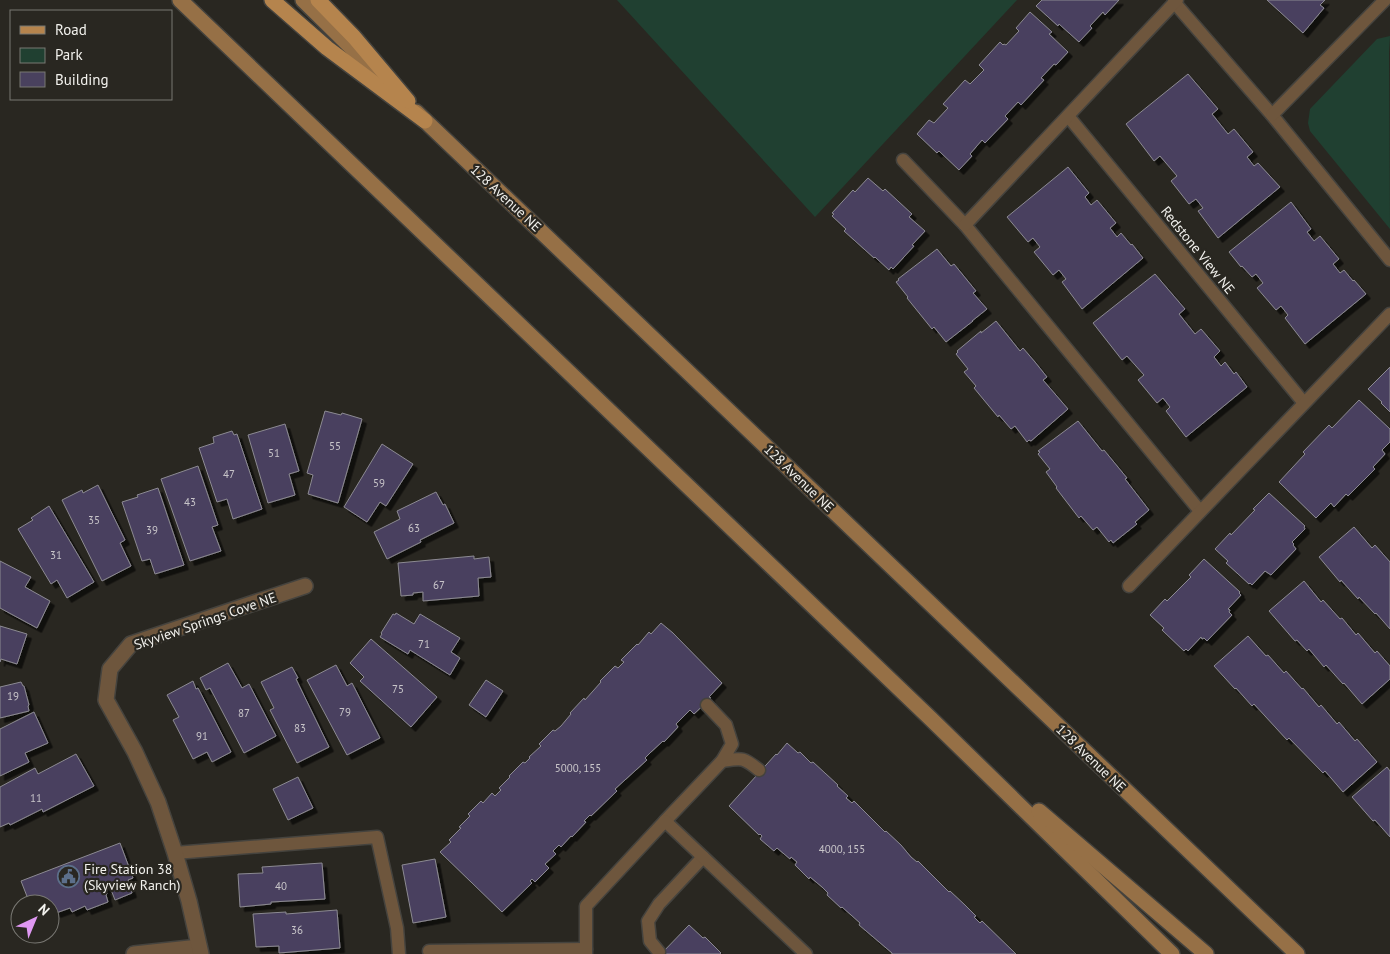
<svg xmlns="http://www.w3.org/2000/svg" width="1390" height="954" font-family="'PT Sans',sans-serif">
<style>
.green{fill:#204031}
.building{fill:#49415e;stroke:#8c8a92;filter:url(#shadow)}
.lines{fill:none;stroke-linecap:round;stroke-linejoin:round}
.service-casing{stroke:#45433e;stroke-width:15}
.minor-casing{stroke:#45433e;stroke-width:18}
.secondary-casing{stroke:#45433e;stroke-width:18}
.primary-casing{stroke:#45433e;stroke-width:18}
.service{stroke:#6e563d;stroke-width:12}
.minor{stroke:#6e563d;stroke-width:15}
.secondary{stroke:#967046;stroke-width:15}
.primary{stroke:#b5844d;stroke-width:15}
.labels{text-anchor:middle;stroke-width:4.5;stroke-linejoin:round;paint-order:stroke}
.number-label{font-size:11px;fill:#c8c5c9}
.street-label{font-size:14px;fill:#f2f1ed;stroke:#292721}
.poi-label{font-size:14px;fill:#f2f1ed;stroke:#292721;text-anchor:start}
</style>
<defs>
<filter id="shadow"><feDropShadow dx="4.5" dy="4.5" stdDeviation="0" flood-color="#0009"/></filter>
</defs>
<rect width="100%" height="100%" fill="#292721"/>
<!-- green -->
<g class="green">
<polygon points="617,0 1017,0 815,217"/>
<polygon points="1390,36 1389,52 1390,229 1310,131 1308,123 1310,109 1377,39"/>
</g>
<!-- building -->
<g class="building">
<polygon points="1042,0 1119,0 1105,15 1103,12 1090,26 1092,28 1079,42 1059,24 1058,26 1036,6"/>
<polygon points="1267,0 1325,0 1320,5 1324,8 1303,33"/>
<polygon points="1030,12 1052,32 1049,34 1068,52 1056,65 1054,64 1041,78 1044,80 1021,105 1018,102 1005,116 1008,119 985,143 982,140 970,154 972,156 959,170 939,151 937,153 917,134 929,120 934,123 948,108 943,104 965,80 970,84 984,70 979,65 1000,42 1003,45 1004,44 1006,45 1019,31 1016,28"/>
<polygon points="1188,74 1218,109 1212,114 1228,134 1234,129 1253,152 1247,157 1254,166 1258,163 1280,187 1218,238 1198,211 1203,208 1196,199 1189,204 1171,181 1177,176 1160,156 1154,161 1126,124"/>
<polygon points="1068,167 1089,193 1085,197 1091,205 1097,200 1116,223 1110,228 1117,237 1121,233 1131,245 1132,244 1143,258 1082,309 1062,282 1066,279 1059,270 1053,275 1034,252 1040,247 1033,238 1028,242 1007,217"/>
<polygon points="868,178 883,191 885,189 912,214 909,217 925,231 912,245 914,246 893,269 891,267 889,270 875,257 874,258 844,231 846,229 832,216 834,214 832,213 853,190 855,192"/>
<polygon points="1291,202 1311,229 1307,232 1314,241 1320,236 1339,259 1333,264 1340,273 1344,270 1353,281 1354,280 1366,294 1305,344 1285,318 1288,315 1281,306 1276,310 1257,288 1263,283 1256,274 1252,277 1242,266 1241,267 1229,252"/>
<polygon points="937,249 951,266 954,264 976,291 973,293 987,309 972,321 973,321 946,342 934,327 932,329 907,298 908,297 896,282 899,280 898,279"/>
<polygon points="1155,274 1185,309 1179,314 1195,334 1201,329 1220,351 1214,357 1221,366 1225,362 1234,374 1236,372 1247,387 1186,437 1166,411 1170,407 1163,398 1157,403 1138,380 1144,375 1127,356 1122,360 1093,323"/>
<polygon points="996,321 1020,351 1023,348 1035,362 1047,377 1043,380 1068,409 1031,441 1029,440 1027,442 1015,426 1011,429 999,415 998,417 974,388 976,386 964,372 968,369 956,354 958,352 957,351 981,331 981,333"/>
<polygon points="1390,367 1390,412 1381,403 1382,402 1368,389"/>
<polygon points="1359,400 1390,429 1390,442 1382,450 1385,454 1373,467 1375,469 1348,496 1346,494 1334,507 1331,503 1316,518 1279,482 1305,454 1303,452 1329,425 1332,428"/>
<polygon points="325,411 341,415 342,413 362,419 338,503 308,494 313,475 307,473"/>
<polygon points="1078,421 1102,451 1104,450 1127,478 1125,479 1149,510 1135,522 1137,524 1113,543 1111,540 1109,542 1097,527 1093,530 1081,516 1079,518 1056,488 1057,487 1046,472 1050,469 1038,454 1040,452 1038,451"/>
<polygon points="285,424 299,471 289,474 295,495 268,503 248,435"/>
<polygon points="232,431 234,435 237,434 262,509 233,519 227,499 217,502 199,448 214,443 213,437"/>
<polygon points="382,444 413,464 386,506 380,502 367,522 344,507"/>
<polygon points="198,466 218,525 212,527 221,551 190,561 161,479"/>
<polygon points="98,485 125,540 120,543 131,566 102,581 62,500 82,490 83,493"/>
<polygon points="158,488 184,565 155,574 150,559 142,561 122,502 138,497 137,495"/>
<polygon points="436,492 443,505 445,504 454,523 420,540 421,542 387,559 374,532 400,519 397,511"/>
<polygon points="1269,493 1305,526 1304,527 1305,529 1292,542 1294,544 1293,545 1296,549 1271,575 1265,571 1252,585 1250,583 1249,584 1226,563 1228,561 1215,549 1230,533 1231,535 1255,510 1253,509"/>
<polygon points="49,506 94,582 67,598 57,580 51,584 18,529 33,520 31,518"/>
<polygon points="1354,527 1372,548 1375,545 1390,562 1390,629 1376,613 1375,614 1359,597 1358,599 1341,580 1340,582 1319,557"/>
<polygon points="474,556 474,559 489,557 491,577 478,578 479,596 423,601 423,592 413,593 413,595 401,596 398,563"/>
<polygon points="1204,559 1229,582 1240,592 1239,593 1241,595 1228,609 1230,610 1229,612 1232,615 1207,641 1204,638 1202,639 1201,637 1188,651 1186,649 1184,651 1162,630 1164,628 1150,615 1165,599 1167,601 1191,577 1189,575"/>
<polygon points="0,561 31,577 25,587 50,601 37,628 0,608"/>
<polygon points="1304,581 1321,602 1323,600 1340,619 1342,618 1356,635 1358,633 1375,653 1377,651 1390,666 1390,679 1362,704 1344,683 1343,684 1326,665 1324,667 1309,649 1307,651 1297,640 1295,641 1269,611"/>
<polygon points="396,613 414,624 420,614 460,638 451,652 460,658 450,675 410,650 408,654 380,637 382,634 381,633 393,614 395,615"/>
<polygon points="661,623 673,633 722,683 709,697 711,698 694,714 690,710 676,724 678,727 664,742 663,741 651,752 645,758 647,760 615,789 617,791 591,816 590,815 584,821 586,822 572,837 571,836 561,847 559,845 553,851 556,854 545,864 549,868 535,882 532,879 530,881 532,883 502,912 440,852 451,842 449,840 461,828 459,827 470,816 468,814 481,801 483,803 492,793 495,796 501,790 499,788 510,777 509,776 523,762 525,763 530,758 529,757 541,746 539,744 553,730 555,731 561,726 571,714 570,713 584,698 585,700 601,682 600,681 615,666 618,668 624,662 621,660 637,644 638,645 649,632 651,634"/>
<polygon points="0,626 27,634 17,664 1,659 0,662"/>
<polygon points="1248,636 1266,656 1268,655 1284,673 1286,671 1302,689 1303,688 1319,707 1321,705 1337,724 1339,722 1355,741 1357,739 1377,762 1343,792 1325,771 1323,773 1289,738 1287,740 1254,704 1252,706 1236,688 1235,689 1214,666"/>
<polygon points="371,639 437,697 411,727 360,681 364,677 350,663"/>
<polygon points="228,663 242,688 249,684 276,736 244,753 210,688 206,690 200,678"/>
<polygon points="336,665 347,686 352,683 380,738 347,755 307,680"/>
<polygon points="292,667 298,678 296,679 329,747 297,763 270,710 274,708 261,682"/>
<polygon points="486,680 503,691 486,717 469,705"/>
<polygon points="193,681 196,689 198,688 231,752 212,762 207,752 193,759 173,720 179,717 167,695"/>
<polygon points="21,682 23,686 24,686 29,705 28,706 29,711 0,718 0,687"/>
<polygon points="34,712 48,743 25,753 29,762 0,776 0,729"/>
<polygon points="787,743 798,753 800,752 811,763 813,762 838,785 837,786 848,796 846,798 852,803 854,801 885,832 886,831 901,845 911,857 917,862 918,861 949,892 950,891 965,905 976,916 974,917 980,923 982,921 1016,954 892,954 892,953 859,925 860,923 842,907 841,908 827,895 828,893 822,887 810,877 809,879 795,865 797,862 791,857 790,859 777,848 774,851 760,839 762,836 760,834 759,835 729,806 776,754 777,755"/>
<polygon points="76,754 94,786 43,812 42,809 10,825 9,823 0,827 0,787 35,768 38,774"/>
<polygon points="1387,767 1390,771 1390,837 1375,820 1373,821 1352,797"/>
<polygon points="298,777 313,808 288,820 273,789"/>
<polygon points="120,843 133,878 128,880 132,893 115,900 110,887 105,889 107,894 106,895 108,902 87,910 85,906 72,912 70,908 56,913 55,909 50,911 50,904 30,904 21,881"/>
<polygon points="435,859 446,917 413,923 402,865"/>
<polygon points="322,863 325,899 271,902 271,904 240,907 238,874 263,873 262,867"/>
<polygon points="337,910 340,948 279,953 279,946 256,947 253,914 286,912 286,914"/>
<polygon points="689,925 703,938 705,937 721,953 720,954 661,954"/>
</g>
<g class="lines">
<defs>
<g id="service">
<polyline points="1174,2 1272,115 1390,260"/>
<polyline points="1272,115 1385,0"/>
<polyline points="1068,116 1304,403"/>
<polyline points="903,160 965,225 1200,511"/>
<polyline points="965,225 1177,0"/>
<polyline points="1129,586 1390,314"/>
<path d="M722 761C742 758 743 757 759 770"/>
<polyline points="665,821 722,761 732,744 726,725 707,705"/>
<polyline points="175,853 377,837 397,928 399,954"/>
<polyline points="429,951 586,949"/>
<polyline points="659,952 650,941 648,921 659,904 703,857"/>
<polyline points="586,954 586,906 665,821 806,954"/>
</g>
<g id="minor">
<polyline points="134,954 199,947"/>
<polyline points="201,954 189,901 175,853 158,802 135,752 106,700 110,669 131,644 305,586"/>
</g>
<g id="secondary">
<polyline points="180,0 930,718 1172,954"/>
<polyline points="303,0 380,76"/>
<polyline points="416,112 1297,954"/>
<polyline points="1039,811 1206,954"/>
</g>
<g id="primary">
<polyline points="272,0 327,48 425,121"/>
<polyline points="318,0 354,37 408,101"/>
</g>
</defs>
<!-- service casing -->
<use href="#service" class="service-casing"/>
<!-- minor casing -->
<use href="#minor" class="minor-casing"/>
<!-- secondary casing -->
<use href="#secondary" class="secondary-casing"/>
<!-- primary casing -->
<use href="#primary" class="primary-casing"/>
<!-- service -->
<use href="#service" class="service"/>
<!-- minor -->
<use href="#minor" class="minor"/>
<!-- secondary -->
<use href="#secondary" class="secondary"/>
<!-- primary -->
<use href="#primary" class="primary"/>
</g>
<!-- icons -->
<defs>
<symbol id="civic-ring" viewBox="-11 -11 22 22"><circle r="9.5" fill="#292721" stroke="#5c6f8a" stroke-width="1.5"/><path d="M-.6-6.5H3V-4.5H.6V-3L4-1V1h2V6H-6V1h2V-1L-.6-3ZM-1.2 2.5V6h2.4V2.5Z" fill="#5c6f8a"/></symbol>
</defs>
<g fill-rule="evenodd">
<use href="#civic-ring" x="56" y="864" width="25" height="25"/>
</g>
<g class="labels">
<!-- number labels -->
<g class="number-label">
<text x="335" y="450">55</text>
<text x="274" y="457">51</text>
<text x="229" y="478">47</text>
<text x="379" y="487">59</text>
<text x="190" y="506">43</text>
<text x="94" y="524">35</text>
<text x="414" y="532">63</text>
<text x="152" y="534">39</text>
<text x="56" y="559">31</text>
<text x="439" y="589">67</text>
<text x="424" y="648">71</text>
<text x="398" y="693">75</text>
<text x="13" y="700">19</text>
<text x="345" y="716">79</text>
<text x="244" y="717">87</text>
<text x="300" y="732">83</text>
<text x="202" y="740">91</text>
<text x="578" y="772">5000, 155</text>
<text x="36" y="802">11</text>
<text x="842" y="853">4000, 155</text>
<text x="281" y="890">40</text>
<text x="297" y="934">36</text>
</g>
<!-- street labels -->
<g class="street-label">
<text transform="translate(506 198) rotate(43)" y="5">128 Avenue NE</text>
<text transform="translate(1198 250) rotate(51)" y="5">Redstone View NE</text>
<text transform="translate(799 478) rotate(44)" y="5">128 Avenue NE</text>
<text transform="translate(205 621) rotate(-19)" y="5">Skyview Springs Cove NE</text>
<text transform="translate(1091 758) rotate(44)" y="5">128 Avenue NE</text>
</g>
<!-- poi labels -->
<g class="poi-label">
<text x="84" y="874">Fire Station 38<tspan x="84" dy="16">(Skyview Ranch)</tspan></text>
</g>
</g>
<!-- legend -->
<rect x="10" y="10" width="162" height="90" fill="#292721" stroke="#797873"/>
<rect x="20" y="26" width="25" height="8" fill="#b5844d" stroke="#797873"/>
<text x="55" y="35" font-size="15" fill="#f2f1ed">Road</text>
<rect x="20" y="48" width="25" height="15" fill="#204031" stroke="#797873"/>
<text x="55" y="60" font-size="15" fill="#f2f1ed">Park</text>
<rect x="20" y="72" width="25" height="15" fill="#49415e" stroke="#797873"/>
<text x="55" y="85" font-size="15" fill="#f2f1ed">Building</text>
<!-- north arrow -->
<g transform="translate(35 919) rotate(44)"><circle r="24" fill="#292721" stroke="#797873"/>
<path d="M0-4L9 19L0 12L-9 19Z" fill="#df98f2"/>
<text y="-8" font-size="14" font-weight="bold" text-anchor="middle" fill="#f2f1ed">N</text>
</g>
</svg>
